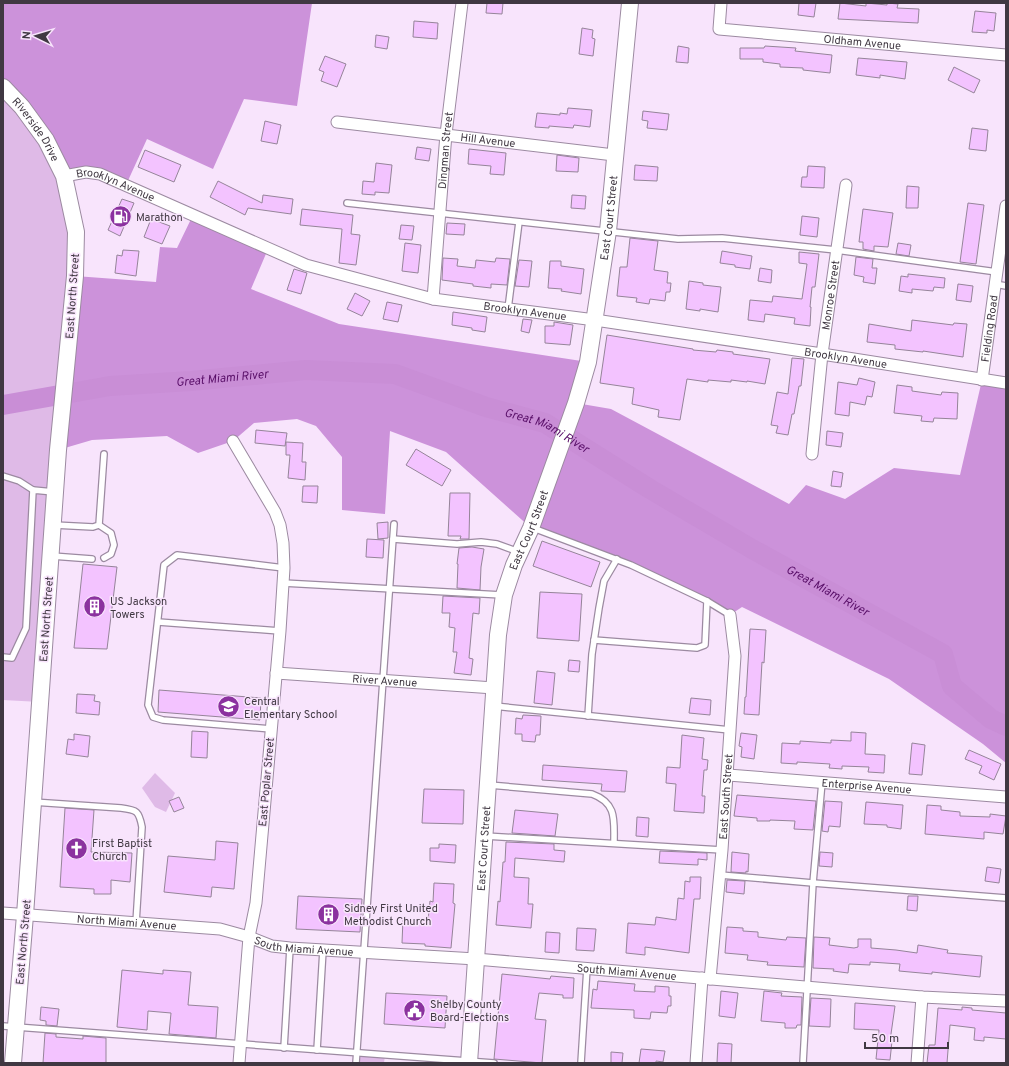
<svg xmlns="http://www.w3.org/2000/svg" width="1009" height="1066" font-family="Overpass,sans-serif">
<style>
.green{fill:#dfbae7}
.forest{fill:#cc92da}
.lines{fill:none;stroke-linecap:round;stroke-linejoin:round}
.river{stroke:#c98ed6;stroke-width:20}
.building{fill:#f3c3ff;stroke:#958499}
.service-casing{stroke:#9c8aa1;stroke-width:8}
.minor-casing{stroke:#9c8aa1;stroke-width:13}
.secondary-casing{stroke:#9c8aa1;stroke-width:18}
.service{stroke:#fff;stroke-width:5.5}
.minor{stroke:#fff;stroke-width:11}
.secondary{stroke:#fff;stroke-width:16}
.labels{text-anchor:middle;stroke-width:3;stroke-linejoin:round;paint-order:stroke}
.street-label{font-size:11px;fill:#403842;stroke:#f8e4fc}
.poi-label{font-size:11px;fill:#403842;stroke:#f8e4fc;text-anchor:start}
.water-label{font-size:12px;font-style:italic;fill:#590f68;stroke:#f8e4fc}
</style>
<rect width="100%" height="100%" fill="#f8e4fc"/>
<!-- green -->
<g class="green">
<polygon points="3,87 46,140 76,232 40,702 3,700"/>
<polygon points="155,773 175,793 166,812 155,807 142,788"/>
<polygon points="357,1053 385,1055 384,1063 356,1063"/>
</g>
<!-- forest -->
<g class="forest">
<polygon points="3,3 312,3 297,106 244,99 213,169 147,139 126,185 100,174 64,176 3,87"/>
<polygon points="193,215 268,249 251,289 339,324 588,362 576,403 611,409 789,504 806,485 845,499 894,468 960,475 982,380 1006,383 1006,763 983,744 889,679 742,607 730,615 631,565 531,528 446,452 390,431 385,514 342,510 342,457 316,426 297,419 254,423 233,441 198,453 167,436 92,440 58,450 75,276 156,282 160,247 177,248"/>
</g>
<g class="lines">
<!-- river -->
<path class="river" id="s1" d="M3 405 110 386 191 381 306 370 395 374 486 407 545 423 650 489 752 549 943 654 952 686 991 719 1006 726"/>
</g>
<!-- building -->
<g class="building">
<polygon points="487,3 503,3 502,14 486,13"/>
<polygon points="799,3 816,3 814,17 798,15"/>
<polygon points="840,3 866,6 866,3 887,5 887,3 898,4 897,8 919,9 918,23 838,19"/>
<polygon points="975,11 996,13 994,31 987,30 987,33 972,32"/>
<polygon points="414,21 438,23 437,39 413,37"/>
<polygon points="582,28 593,30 592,38 595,39 593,56 579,54"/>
<polygon points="376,35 389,37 387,49 375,47"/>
<polygon points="678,46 689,48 688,63 676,62"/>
<polygon points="765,46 796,48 795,51 832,55 830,73 803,70 803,68 780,67 780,64 763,62 763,59 740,59 740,48 764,48"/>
<polygon points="325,56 346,64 337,87 321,81 324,72 319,70"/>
<polygon points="858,58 907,62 905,79 880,75 880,78 856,75"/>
<polygon points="954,67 980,80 974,93 948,80"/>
<polygon points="568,108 592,110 590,127 574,125 573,128 549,126 549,128 535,127 537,113 560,115 560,113 567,114"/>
<polygon points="643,111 669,114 667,130 647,128 648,121 642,120"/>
<polygon points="265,121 281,125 277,144 261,141"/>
<polygon points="972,128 988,130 986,151 969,149"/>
<polygon points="417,147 431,149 429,161 415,159"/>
<polygon points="469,149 506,153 504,175 490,174 491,166 468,164"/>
<polygon points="145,150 181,165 174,182 138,167"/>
<polygon points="557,155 579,158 578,172 556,171"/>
<polygon points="376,163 392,165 389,193 375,192 375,195 362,194 363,181 374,182"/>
<polygon points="635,165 658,167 657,181 634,180"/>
<polygon points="808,166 825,167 824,188 801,187 802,177 807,177"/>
<polygon points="218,181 262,203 263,195 293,199 291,214 248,208 245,215 210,197"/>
<polygon points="907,186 919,187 918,208 906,208"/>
<polygon points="572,195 586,196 585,209 571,208"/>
<polygon points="122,199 134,203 120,236 108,230"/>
<polygon points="968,203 984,205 976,264 960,262"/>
<polygon points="302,209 353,215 351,234 360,235 356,265 339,263 342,229 300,225"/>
<polygon points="863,209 893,213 888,247 874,246 874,251 863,249 863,242 859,242"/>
<polygon points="802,216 819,218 817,237 800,235"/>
<polygon points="151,219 170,226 162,244 144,237"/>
<polygon points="447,223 465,224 464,235 446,234"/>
<polygon points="401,225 414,226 412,240 399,239"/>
<polygon points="630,238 658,241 654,270 668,272 667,283 671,283 670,292 666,292 665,301 650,299 649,304 636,302 637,298 617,296 620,267 627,267"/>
<polygon points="405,243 421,245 418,273 402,271"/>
<polygon points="898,243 911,245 909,256 896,254"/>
<polygon points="123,250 139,251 136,276 115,273 117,255 122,256"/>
<polygon points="722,251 752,256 750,269 735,267 735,265 720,263"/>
<polygon points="799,252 819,254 815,287 812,287 810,307 811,307 810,326 794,324 795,318 765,314 764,322 748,320 750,300 772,302 773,296 802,299 807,264 799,263"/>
<polygon points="856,257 873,259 872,268 877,268 875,284 863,282 864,277 854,275"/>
<polygon points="443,258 458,259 457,266 475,268 476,260 495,262 496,258 510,259 507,285 491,284 491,288 473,286 473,284 442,280"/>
<polygon points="519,260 532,261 529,287 515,286"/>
<polygon points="550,261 561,261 561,266 584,269 581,294 561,291 562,289 548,288"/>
<polygon points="760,268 772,270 771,283 758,281"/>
<polygon points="294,269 307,273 301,294 287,290"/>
<polygon points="908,274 945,278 944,288 934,287 933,291 912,289 912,293 899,291 901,276 908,277"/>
<polygon points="689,281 703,283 703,285 721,287 718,312 700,309 700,311 686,309"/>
<polygon points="958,284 973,286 971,302 956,300"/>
<polygon points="355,293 370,301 362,316 347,309"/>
<polygon points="387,302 402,305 398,322 383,319"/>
<polygon points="453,312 487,317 485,332 472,330 472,328 452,325"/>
<polygon points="523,319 532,320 529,333 521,331"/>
<polygon points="912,320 953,325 954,323 967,324 963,357 923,351 923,352 895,349 895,345 867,342 869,324 911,331"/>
<polygon points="554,322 573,325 570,345 545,343 545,326 554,326"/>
<polygon points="607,335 693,349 693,350 716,352 717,350 733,352 733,354 770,359 765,384 747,381 747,382 731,380 731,382 708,380 708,382 687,379 680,420 658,417 659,410 632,404 634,388 600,383"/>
<polygon points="792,358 804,359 801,386 799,386 794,414 792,414 788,435 776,433 778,426 771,425 777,392 788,394"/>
<polygon points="859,378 875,382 872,397 867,396 865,405 850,402 849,416 835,414 838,382 857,385"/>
<polygon points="897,385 912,387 912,391 941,395 942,392 958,393 957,419 934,418 933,422 921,421 922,416 894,413"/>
<polygon points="256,430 287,433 285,446 255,443"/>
<polygon points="827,431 843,433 841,447 826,445"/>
<polygon points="286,442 303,443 302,462 306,462 305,480 288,478 290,455 286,455"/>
<polygon points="416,449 451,470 442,486 406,465"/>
<polygon points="833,471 843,473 841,487 831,486"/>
<polygon points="303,486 318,486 317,503 302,502"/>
<polygon points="450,493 470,493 469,539 460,539 461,536 448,536"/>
<polygon points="388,522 388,538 378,539 377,523"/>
<polygon points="367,539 384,540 383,558 366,557"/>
<polygon points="542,541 600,562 591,587 533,566"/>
<polygon points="472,547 484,549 481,567 480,590 457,588 458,564 457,564 459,548"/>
<polygon points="83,564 117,567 107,649 74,648"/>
<polygon points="540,592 582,594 579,641 537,638"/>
<polygon points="443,596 480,598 479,614 473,613 469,658 473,659 471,675 454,673 457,652 453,652 455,628 449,627 450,613 442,613"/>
<polygon points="750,629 766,630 764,663 762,662 759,715 744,714 745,697 746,697"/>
<polygon points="569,660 580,661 579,672 568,671"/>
<polygon points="537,671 555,673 552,705 534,703"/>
<polygon points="159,690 261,698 260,720 158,712"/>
<polygon points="77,694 95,695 94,701 100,702 99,715 76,713"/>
<polygon points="691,698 711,700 710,715 689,713"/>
<polygon points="523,715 541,716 540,735 536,735 535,742 522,741 522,734 515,734 516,718 522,719"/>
<polygon points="192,731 208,732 207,758 191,757"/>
<polygon points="851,732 866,733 865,754 885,755 884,773 868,772 869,767 842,766 842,769 829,768 830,764 797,762 797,764 781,763 782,743 800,744 800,741 831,743 831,740 851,741"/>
<polygon points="741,733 757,735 754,759 741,757 742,747 739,746"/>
<polygon points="74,734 90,736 88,757 66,754 68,739 74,740"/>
<polygon points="682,735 704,738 702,759 708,760 707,770 704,770 702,796 705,796 704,813 674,811 676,784 666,783 667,767 680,768"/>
<polygon points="912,743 925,745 922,775 909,774"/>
<polygon points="969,750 1001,764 994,780 979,773 982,766 965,759"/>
<polygon points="543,765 627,771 625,792 601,791 602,784 542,780"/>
<polygon points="424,789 464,790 463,824 422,823"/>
<polygon points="737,795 816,801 813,830 794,829 795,821 770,820 770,821 757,821 757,818 734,816"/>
<polygon points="179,797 184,808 174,812 169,801"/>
<polygon points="825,801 842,802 840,827 829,826 828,832 822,831"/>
<polygon points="866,802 903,805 901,829 887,827 887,825 864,824"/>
<polygon points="927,805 941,806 941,810 960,812 960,816 990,817 990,814 1006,816 1003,834 984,832 984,839 925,834"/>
<polygon points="65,808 94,810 91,852 132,853 130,882 111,880 111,894 94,894 94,889 60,887"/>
<polygon points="515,810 558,814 555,836 512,833"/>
<polygon points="637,817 649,818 648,837 636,836"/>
<polygon points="216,841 238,843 234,889 212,887 211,897 164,892 168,856 215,860"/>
<polygon points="506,842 554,844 554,850 565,851 564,862 515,858 514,877 529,878 528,904 533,904 531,928 496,925 498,901 500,902 503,862 505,862"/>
<polygon points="439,844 456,845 455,863 430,861 430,848 439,848"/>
<polygon points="660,851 707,853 707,860 698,859 698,865 659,863"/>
<polygon points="732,852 749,854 748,872 746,871 746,873 731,872"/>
<polygon points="820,852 833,853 832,867 819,866"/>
<polygon points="987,867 1001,869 999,883 985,881"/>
<polygon points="690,877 701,877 700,899 694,899 689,953 645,947 645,955 626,953 628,923 655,925 656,917 676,920 678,898 684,899 685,881 690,882"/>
<polygon points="727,880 745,881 744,894 726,892"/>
<polygon points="434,883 454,884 453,903 455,904 451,948 425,946 425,944 402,943 403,919 428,921 430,901 433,902"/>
<polygon points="298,896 362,899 360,932 296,929"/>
<polygon points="908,896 918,896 917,911 907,910"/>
<polygon points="727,927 743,928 743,931 758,932 758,937 786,940 787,937 806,938 804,967 767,965 768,962 747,960 748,955 725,953"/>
<polygon points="577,928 596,929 594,951 576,950"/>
<polygon points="546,932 560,933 559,953 545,952"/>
<polygon points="814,937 830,938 829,945 854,948 858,947 858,939 871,939 871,948 896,950 917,953 918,945 948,950 947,953 982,956 980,977 932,972 932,974 899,971 900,964 870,962 870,965 849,964 848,973 833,971 834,969 813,968"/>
<polygon points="122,970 163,974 163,970 191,972 188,1005 218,1007 216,1038 169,1034 171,1013 148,1011 147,1030 117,1027"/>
<polygon points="502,974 550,979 551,976 574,978 573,998 563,998 563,995 539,993 535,1019 546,1020 542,1063 494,1059"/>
<polygon points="598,981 635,984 634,991 655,992 655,986 669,987 669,996 671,996 671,1006 668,1006 667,1013 651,1012 650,1019 634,1018 634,1010 591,1008 593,989 597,990"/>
<polygon points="721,991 738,993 735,1018 719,1016"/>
<polygon points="764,991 782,993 781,996 802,997 801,1025 797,1025 796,1028 785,1028 785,1023 761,1021"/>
<polygon points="386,993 447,996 445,1028 384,1024"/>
<polygon points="811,998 831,999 830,1027 809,1026"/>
<polygon points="855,1003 895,1006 890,1041 892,1041 890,1060 876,1059 879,1030 854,1029"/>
<polygon points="41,1007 59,1009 57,1026 46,1025 46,1021 40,1020"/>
<polygon points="962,1007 972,1008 972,1010 1006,1013 1006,1039 984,1037 984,1041 974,1040 975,1028 950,1025 947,1063 927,1063 929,1045 935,1045 938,1008 962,1010"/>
<polygon points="45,1033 56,1034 56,1037 83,1039 83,1036 106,1038 106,1063 43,1063"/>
<polygon points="718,1043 732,1044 731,1063 717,1063"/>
<polygon points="641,1049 665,1051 663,1062 656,1061 656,1063 639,1063"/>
<polygon points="611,1052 623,1053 622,1063 611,1063"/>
</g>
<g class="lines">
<defs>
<g id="service">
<polyline points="347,203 678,239 722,238 836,250 997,272"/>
<polyline points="995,284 1006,286"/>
<polyline points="508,309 519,222"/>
<polyline points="3,476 19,481 33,490"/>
<polyline points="54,525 93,527 99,525 104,454"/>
<polyline points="99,525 111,533 114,545 111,554 104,558"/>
<polyline points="533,528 631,565 707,601 730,615"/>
<polyline points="393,539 457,544 481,542 497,544 519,552"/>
<polyline points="52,556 92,559"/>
<polyline points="283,583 502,595"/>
<polyline points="158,622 280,631"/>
<polyline points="594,640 697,648 705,645 707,601"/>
<polyline points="3,657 12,658 26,628 33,490 54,492"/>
<polyline points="494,706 730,730"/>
<polyline points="588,716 592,654 599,608 604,581 617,559"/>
<polyline points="271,729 163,720 153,717 148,705 164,565 177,555 284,568"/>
<path d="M489 785 592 794C617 803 614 820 614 843"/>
<path d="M33 802 121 808C137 810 139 811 142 827L136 923"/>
<polyline points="485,836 722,850"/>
<polyline points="720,875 813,883 1006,898"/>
<polyline points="3,1026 494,1063"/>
<polyline points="284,1048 290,948"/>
<polyline points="317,1050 323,950"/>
<polyline points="356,1063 394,524"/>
<polyline points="581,1063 587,968"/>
<polyline points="803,1063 813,883 822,782"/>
</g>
<g id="minor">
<path id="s2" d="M721 3 719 29 1006 55"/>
<path id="s3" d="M337 122 614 155"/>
<path id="s4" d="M64 176 86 172 100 174 306 265 433 299 595 320 822 354 1006 383"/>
<path id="s5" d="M433 299 446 134 462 3"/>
<path id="s6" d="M982 380 1006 206"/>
<polyline points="233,441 275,512 280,525 283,543 284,568 280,631 256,903 249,937 239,1063"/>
<path id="s7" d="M812 454 822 354 846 185"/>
<path id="s8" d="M276 673 494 688"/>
<path id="s9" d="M728 775 1006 797"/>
<path id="s10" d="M3 913 220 929 249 937 272 946 290 948 476 959 922 997 1006 1001"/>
<path id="s11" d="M710 979 722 850 735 656 730 615"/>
<polyline points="696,1063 702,978"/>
<polyline points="917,1063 922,997"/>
</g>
<g id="secondary">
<path id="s12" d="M3 87 22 107 46 140 64 176 76 232 75 276 58 450 25 915 13 1063"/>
<path id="s13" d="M469 1063 498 635 504 595 514 565 531 528 576 403 588 362 608 231 630 3"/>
</g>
</defs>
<!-- service casing -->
<use href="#service" class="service-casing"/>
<!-- minor casing -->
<use href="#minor" class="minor-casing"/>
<!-- secondary casing -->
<use href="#secondary" class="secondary-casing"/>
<!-- service -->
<use href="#service" class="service"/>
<!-- minor -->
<use href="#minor" class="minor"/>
<!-- secondary -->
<use href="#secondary" class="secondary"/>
</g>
<!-- icons -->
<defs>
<symbol id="fuel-disc" viewBox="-11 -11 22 22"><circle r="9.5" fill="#8b329f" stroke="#f8e4fc"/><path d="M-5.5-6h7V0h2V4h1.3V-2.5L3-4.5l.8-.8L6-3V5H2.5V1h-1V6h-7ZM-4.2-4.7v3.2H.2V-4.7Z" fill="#fff"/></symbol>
<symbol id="building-disc" viewBox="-11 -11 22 22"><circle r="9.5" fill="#8b329f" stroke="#f8e4fc"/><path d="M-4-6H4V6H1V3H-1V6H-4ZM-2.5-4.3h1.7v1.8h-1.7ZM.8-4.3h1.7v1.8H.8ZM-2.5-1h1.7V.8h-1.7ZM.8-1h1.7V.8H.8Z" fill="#fff"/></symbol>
<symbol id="school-disc" viewBox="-11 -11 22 22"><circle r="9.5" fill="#8b329f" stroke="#f8e4fc"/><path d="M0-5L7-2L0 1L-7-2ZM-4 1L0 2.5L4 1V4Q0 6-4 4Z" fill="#fff"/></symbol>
<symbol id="church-disc" viewBox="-11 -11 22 22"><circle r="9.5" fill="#8b329f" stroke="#f8e4fc"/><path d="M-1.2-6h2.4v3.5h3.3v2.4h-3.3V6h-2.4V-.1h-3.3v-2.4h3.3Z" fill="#fff"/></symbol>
<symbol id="civic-disc" viewBox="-11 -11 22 22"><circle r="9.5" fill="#8b329f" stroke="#f8e4fc"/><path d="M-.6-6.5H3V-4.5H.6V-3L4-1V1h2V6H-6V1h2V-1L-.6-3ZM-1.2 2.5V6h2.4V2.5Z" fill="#fff"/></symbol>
</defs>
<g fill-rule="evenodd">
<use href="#fuel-disc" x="108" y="204" width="25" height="25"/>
<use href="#building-disc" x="82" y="594" width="25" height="25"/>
<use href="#school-disc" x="216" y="694" width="25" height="25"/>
<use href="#church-disc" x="64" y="836" width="25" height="25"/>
<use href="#building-disc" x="316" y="902" width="25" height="25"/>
<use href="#civic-disc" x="402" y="998" width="25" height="25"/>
</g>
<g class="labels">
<!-- street labels -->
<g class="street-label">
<text dy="4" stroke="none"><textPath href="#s2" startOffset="170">Oldham Avenue</textPath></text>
<text dy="4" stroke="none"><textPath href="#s12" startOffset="54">Riverside Drive</textPath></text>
<text dy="4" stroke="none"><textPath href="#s3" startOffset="152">Hill Avenue</textPath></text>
<text dy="4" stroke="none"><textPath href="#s5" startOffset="149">Dingman Street</textPath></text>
<text dy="4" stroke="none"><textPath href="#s4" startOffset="54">Brooklyn Avenue</textPath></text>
<text dy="4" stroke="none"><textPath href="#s13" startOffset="863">East Court Street</textPath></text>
<text dy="4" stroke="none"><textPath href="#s7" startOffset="160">Monroe Street</textPath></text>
<text transform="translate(72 296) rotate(-86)" y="4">East North Street</text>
<text dy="4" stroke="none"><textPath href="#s4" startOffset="486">Brooklyn Avenue</textPath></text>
<text dy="4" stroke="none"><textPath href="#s6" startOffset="52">Fielding Road</textPath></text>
<text dy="4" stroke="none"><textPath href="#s4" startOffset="810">Brooklyn Avenue</textPath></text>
<text dy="4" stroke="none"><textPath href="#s13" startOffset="539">East Court Street</textPath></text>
<text transform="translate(46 619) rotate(-86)" y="4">East North Street</text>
<text dy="4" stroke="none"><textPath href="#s8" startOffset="109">River Avenue</textPath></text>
<text transform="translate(266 782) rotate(-85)" y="4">East Poplar Street</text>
<text dy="4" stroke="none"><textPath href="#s9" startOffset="139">Enterprise Avenue</textPath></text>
<text dy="4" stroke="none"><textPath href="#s11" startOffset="183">East South Street</textPath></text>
<text dy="4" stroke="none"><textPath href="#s13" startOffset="215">East Court Street</textPath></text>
<text dy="4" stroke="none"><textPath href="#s10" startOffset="124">North Miami Avenue</textPath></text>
<text transform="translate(23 942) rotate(-85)" y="4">East North Street</text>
<text dy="4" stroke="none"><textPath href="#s10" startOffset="304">South Miami Avenue</textPath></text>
<text dy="4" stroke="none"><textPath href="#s10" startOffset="628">South Miami Avenue</textPath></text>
</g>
<!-- poi labels -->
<g class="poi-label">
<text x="136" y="221">Marathon</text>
<text x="110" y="605">US Jackson<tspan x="110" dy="13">Towers</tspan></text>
<text x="244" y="705">Central<tspan x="244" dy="13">Elementary School</tspan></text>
<text x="92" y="847">First Baptist<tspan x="92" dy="13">Church</tspan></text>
<text x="344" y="912">Sidney First United<tspan x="344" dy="13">Methodist Church</tspan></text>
<text x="430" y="1008">Shelby County<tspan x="430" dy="13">Board-Elections</tspan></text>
</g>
<!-- water labels -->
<g class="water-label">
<text dy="4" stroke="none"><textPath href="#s1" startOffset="221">Great Miami River</textPath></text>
<text dy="4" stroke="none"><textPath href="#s1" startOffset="557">Great Miami River</textPath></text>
<text dy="4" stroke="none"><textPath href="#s1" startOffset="881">Great Miami River</textPath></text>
</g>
</g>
<!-- border -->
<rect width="1009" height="1066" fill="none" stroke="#403842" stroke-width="8"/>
<!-- north arrow -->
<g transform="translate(36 36) rotate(275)" stroke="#f8e4fc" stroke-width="3" paint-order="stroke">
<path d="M0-3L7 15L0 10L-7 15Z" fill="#403842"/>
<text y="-6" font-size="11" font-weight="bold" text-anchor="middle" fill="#403842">N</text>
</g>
<!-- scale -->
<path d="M865 1042v6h83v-6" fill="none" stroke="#403842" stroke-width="2"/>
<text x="871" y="1042" font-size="12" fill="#403842" stroke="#f8e4fc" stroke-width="3" paint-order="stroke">50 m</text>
</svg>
